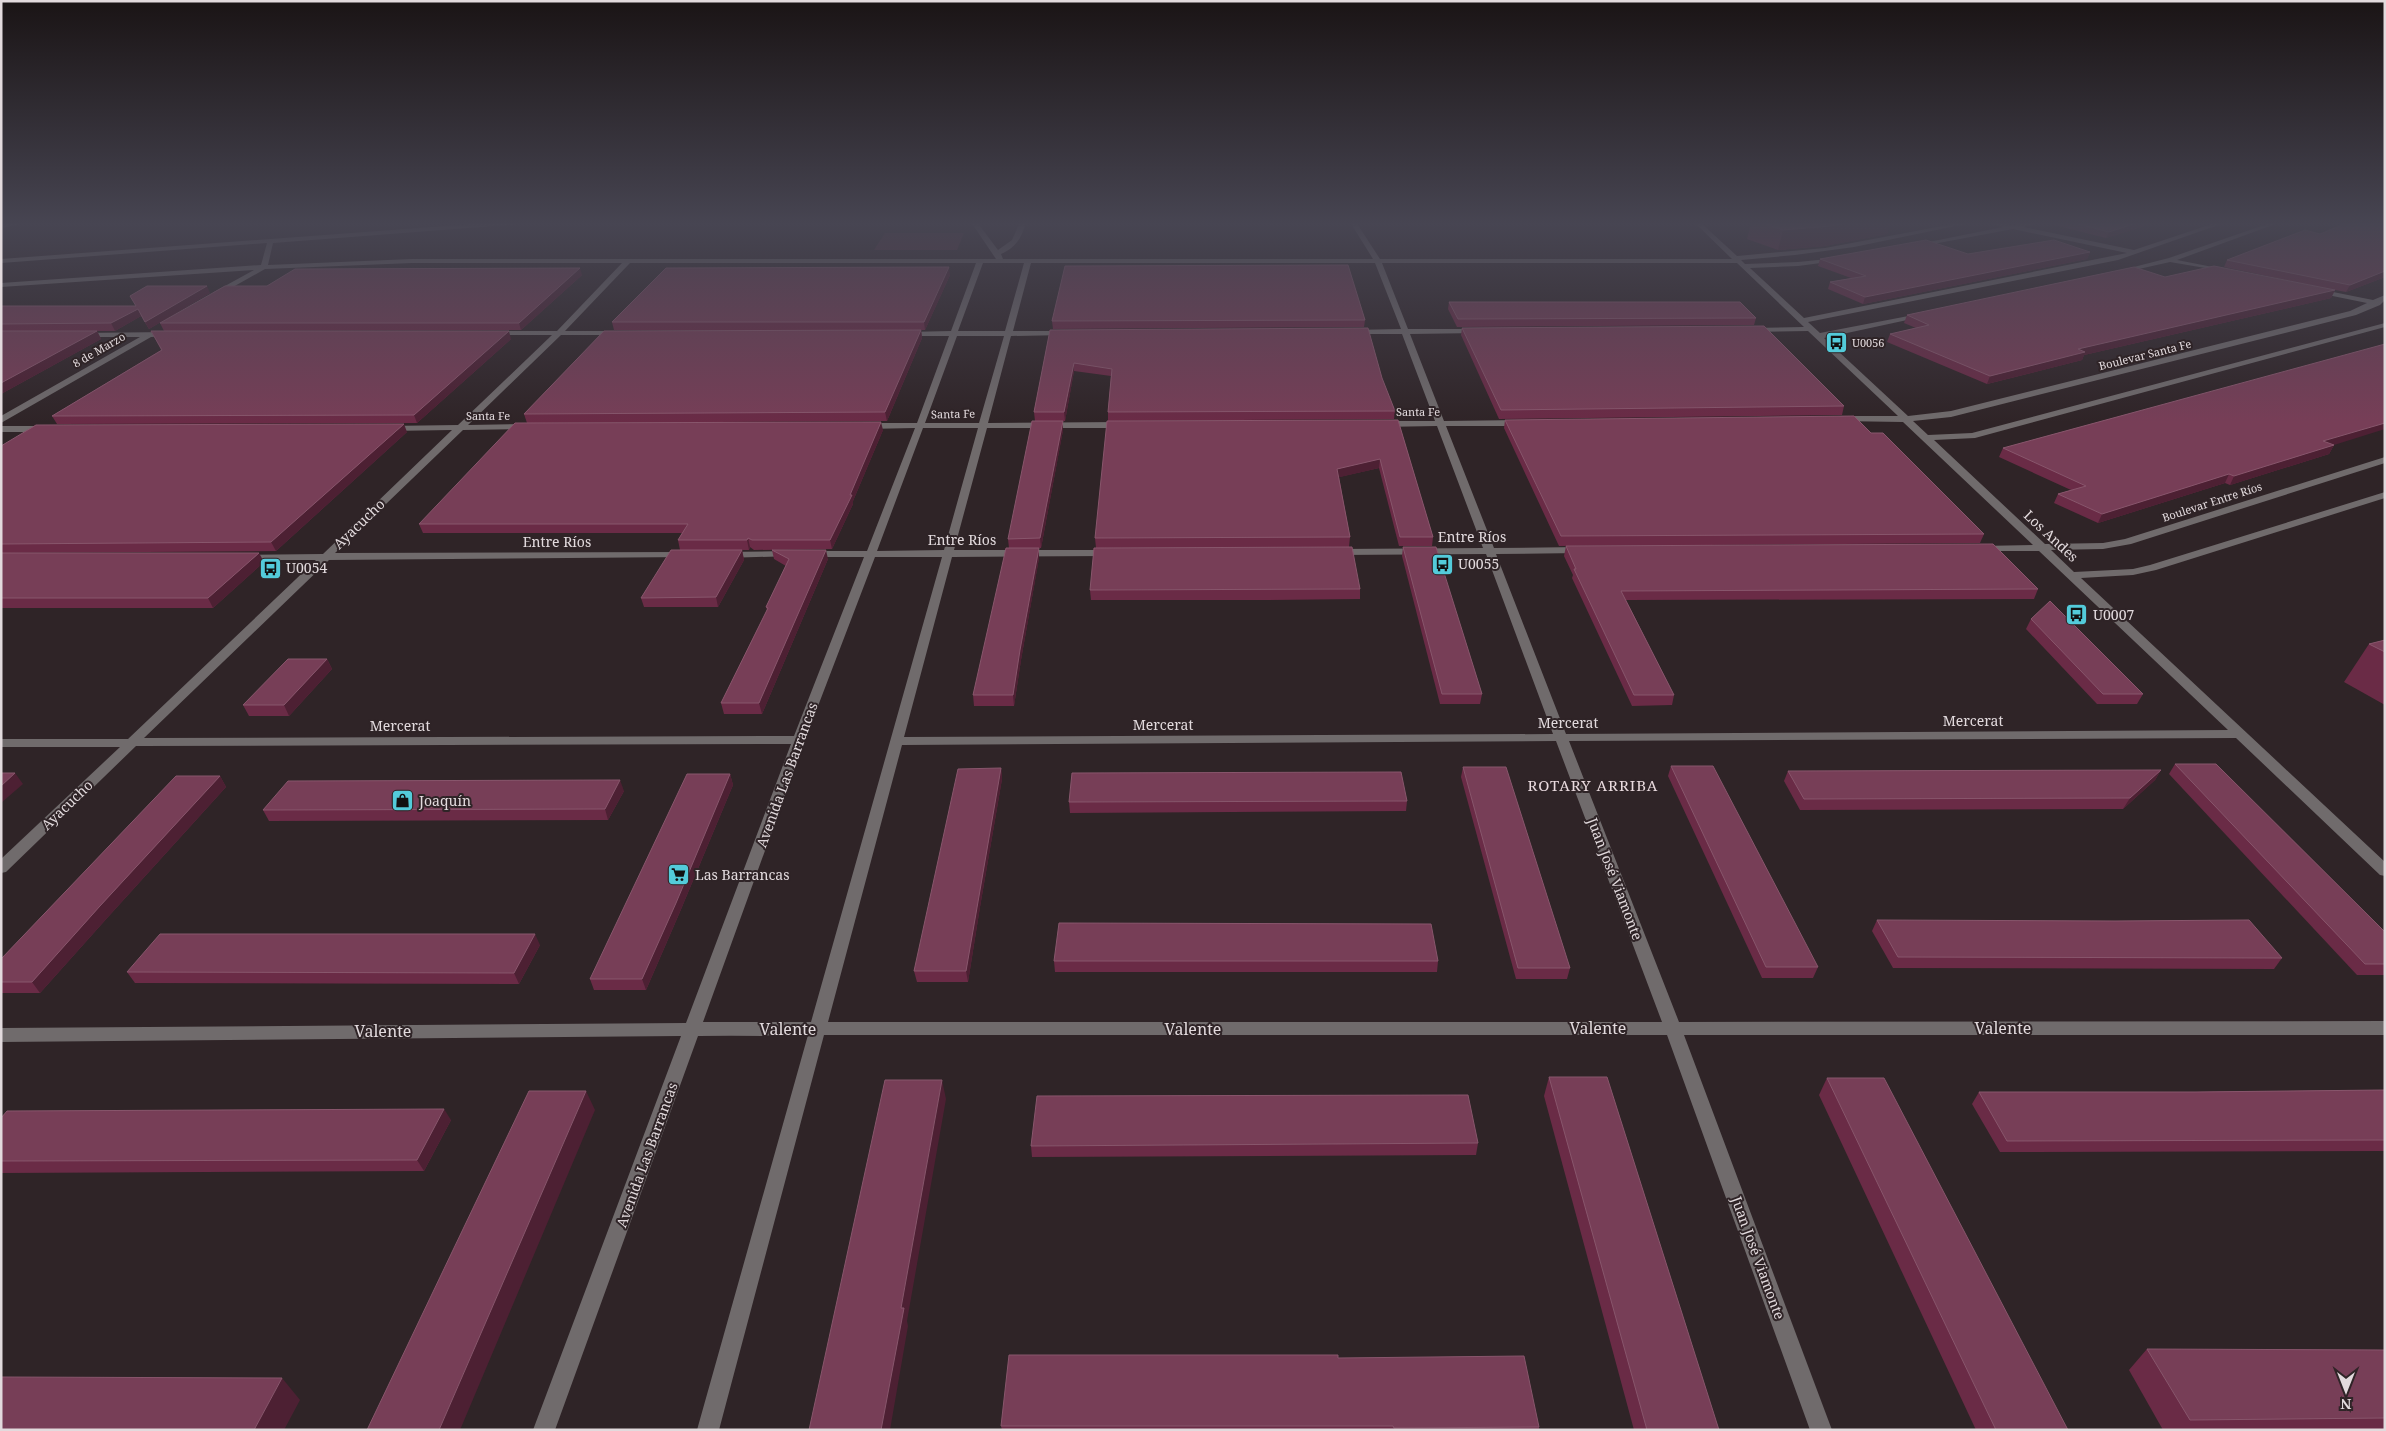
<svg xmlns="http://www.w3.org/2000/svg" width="2386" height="1431" font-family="'Noto Serif',serif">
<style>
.green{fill:#5a2e3f}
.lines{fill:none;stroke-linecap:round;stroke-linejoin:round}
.minor{fill:#706b6c;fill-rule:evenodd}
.wall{fill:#6a2b46}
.shaded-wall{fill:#4d2033}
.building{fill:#773e57;stroke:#88566c}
.labels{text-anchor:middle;stroke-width:4;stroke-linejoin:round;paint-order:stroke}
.far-poi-label{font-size:11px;fill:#e2dadd;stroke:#2f2427;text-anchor:start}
.far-street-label{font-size:11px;fill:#e2dadd;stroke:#2f2427}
.street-label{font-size:14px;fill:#e2dadd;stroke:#2f2427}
.poi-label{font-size:14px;fill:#e2dadd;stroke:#2f2427;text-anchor:start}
.neighbourhood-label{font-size:15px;letter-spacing:1px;fill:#e9dade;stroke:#2f2427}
.near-street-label{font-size:16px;fill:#e2dadd;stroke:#2f2427}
</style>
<rect width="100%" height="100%" fill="#2f2427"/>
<!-- green -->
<polygon class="green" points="885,233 964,233 957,250 874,250"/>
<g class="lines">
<!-- minor -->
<g class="minor">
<polygon points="16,222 29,222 1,228 1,224"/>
<path d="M499 222H524L521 224 273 243 268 265 412 259H996L971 222H977L998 250 1012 240 1020 222H1026C1022 237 1016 248 1001 254L1003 259H1373L1350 222H1356L1380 259H1732L1694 222H1700L1737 256 1825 248 1964 222H1975L1854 247 1795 255 1741 260 1745 264 1798 262 1838 258 1839 259 1836 261 1798 266 1750 268 1804 318 2127 253 2013 229 1917 247 1914 245 2003 227 1985 222 2013 225 2044 222 2023 227 2134 250 2218 222H2227L2118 260 1808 322 1820 333 1924 313V317H1921L1824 338 1908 416 1951 411 2350 311 2367 303 2313 292V288L2373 300 2385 295V300L2380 305 2356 315 1951 417 1913 421 1928 435 1972 433 2385 323V327L1975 438 1934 440 2045 544 2103 543 2125 539 2385 457V463L2131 544 2103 549 2051 550 2074 572 2133 569 2150 565 2385 492V498L2156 570 2133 575 2081 578 2385 862V876L2380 875 2236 738 1569 741 1679 1022 2385 1021V1035H1684L1832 1430H1810L1667 1035H824L719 1430H697L808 1035 698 1036 555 1430H533L681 1036 1 1042V1028L686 1023 791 744 136 746 6 872 1 873V859L120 747H1V739H128L316 560H245L240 557 241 555 323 554 452 430 389 431 385 428 386 426 458 425 552 335H491V331H557L622 263H412L265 269 217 296 213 294 214 292 254 270 1 287V283L261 265 267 243 1 263V259ZM630 263H976L951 331 906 332 902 334 906 336H949L917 423H866L862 426 866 429 915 428 867 551H810L805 554 810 557H864L794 736 144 738 329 560 689 557 690 555 685 552 335 553 463 430 529 429 530 427 526 424 468 425 561 335H622V331H565ZM983 263H1024L1005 331H958ZM1031 263H1375L1401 329 1351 330 1347 332 1351 334H1402L1435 421H1381L1377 424 1381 427 1437 426 1483 548 1338 549 1333 552 1338 555 1486 554 1553 734 904 737 952 557 1110 556 1115 553 1110 550H954L987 428H1124L1128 425 1124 422 988 423 1011 336 1066 335 1070 333 1066 331H1013ZM1382 263H1737L1804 327 1751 328 1747 330 1748 332 1808 331 1898 416H1841L1838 417V421L1903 422 2033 545 1980 546 1975 549 1976 551H2039L2228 730 1566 734 1496 554 1580 553 1585 550 1580 547 1494 548 1446 426H1521L1525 423 1521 420 1444 421 1410 334 1479 333 1483 331 1479 329H1408ZM957 336H1004L979 423H925ZM923 428H978L944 550 877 551ZM875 557H942L811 1022H703L805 740ZM1556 741 1662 1022H828L902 745Z"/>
<polygon points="2273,222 2281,222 2177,260 2223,269 2223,271 2170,262 2121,273 2118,271 2169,258"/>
<polygon points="169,332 172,332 172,336 151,337 1,423 1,416 140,337 81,337 77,335 78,333"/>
<polygon points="1,426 46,426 50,429 46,432 1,432"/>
<polygon points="788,551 792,552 792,556 725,558 720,555 725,552"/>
</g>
</g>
<!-- wall -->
<g class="wall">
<polygon points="1747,222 1891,222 1887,234 1825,246 1778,250 1747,239 1751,223"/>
<polygon points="2045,222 2157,222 2106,238 2046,223"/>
<polygon points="2385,222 2385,277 2346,292 2335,290 2331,298 2084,355 2082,360 1987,384 1887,342 1890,334 1916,328 1904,323 1907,315 2165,277 2324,288 2224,267 2227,260 2320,234"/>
<polygon points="2090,252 2087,259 1863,304 1828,289 1830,282 1851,278 1818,266 1820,259 1968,254"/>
<polygon points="582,275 521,330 164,331 160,323 267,286"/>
<polygon points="950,275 925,330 614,330 612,322"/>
<polygon points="210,293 149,329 141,316 115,331 97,331 101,339 1,394 1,306 136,306 130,296"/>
<polygon points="1449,302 1756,318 1754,325 1457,327 1448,309"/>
<polygon points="1365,320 1364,327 1053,329 1052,321"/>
<polygon points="1462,328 1844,406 1842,415 1499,419 1461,335"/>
<polygon points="921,330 922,338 887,421 527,423 524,414"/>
<polygon points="1050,330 1395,411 1394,419 1108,421 1108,412 1111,376 1074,371 1065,421 1035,421 1034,412"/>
<polygon points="151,331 511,339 417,423 57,424 52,416 161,350"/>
<polygon points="1398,420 1433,537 1432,546 1399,546 1379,468 1339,477 1350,537 1349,547 1096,548 1095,538"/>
<polygon points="1505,420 1871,433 1984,534 1980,543 1559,546 1504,428"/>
<polygon points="883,430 853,501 853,504 832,549 754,550 750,547 749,550 680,550 678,540 682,533 423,533 419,524"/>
<polygon points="1063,430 1041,548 1009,548 1008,539"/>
<polygon points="407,432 276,551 1,553 1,446"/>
<polygon points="2334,445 2329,454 2230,485 2225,483 2098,523 2054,503 2058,494 2071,490 1999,457 2003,448"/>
<polygon points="1566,546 2038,589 2034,599 1626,600 1674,695 1672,705 1632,706 1572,578 1573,575 1564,556"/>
<polygon points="1403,547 1482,694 1480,704 1440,704 1402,556"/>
<polygon points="1039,548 1039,558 1021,660 1014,706 974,706 973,695"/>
<polygon points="742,550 744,560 718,607 644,607 641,598"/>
<polygon points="772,550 828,559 762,714 724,714 721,703 767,610 766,607 786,566 774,559"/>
<polygon points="1,553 264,562 213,608 1,608"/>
<polygon points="1360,589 1360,599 1261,600 1091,600 1090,590"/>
<polygon points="2031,619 2143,694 2137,704 2097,704 2026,629"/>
<polygon points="2385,640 2385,705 2344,682 2369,644"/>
<polygon points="327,659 332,669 289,716 249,716 243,705"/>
<polygon points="2175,764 2385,932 2385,975 2357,975 2169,774"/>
<polygon points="1671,766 1818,967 1813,978 1762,978 1668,776"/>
<polygon points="1463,767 1570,968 1567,979 1516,979 1461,777"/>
<polygon points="1001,768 1002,779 980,907 968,982 917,982 914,971"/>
<polygon points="2161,770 2155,780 2123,809 1800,810 1784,781 1788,771"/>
<polygon points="730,774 733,785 679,914 646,990 594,990 590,979"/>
<polygon points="220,776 226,787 108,917 40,993 1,993 1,959"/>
<polygon points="624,791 608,820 269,821 263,810"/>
<polygon points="1407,801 1406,811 1070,813 1069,802"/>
<polygon points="1877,920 2282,958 2274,969 1893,968 1872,931"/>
<polygon points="540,945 519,984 135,983 127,972"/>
<polygon points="1054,961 1438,961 1437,972 1055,972"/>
<polygon points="1549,1077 1719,1430 1634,1430 1544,1096"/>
<polygon points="1827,1078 2068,1430 1976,1430 1819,1095"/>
<polygon points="2385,1090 2385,1151 2000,1152 1972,1104 1979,1092 2195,1092"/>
<polygon points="1,1118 451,1120 424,1171 1,1173"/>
<polygon points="1478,1143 1476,1155 1032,1157 1031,1146"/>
<polygon points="2147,1349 2385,1350 2385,1430 2163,1430 2129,1370"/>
<polygon points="1338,1358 1539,1427 1539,1430 1002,1430 1001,1426"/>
</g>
<!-- shaded-wall -->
<g class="shaded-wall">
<polygon points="1855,222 1891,222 1887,234 1825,246 1778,250 1783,230"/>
<polygon points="2139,222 2157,222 2106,238 2109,232"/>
<polygon points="2090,252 2087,259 1863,304 1865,297"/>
<polygon points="949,267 950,275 925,330 924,322"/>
<polygon points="580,268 582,275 521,330 519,323"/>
<polygon points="2385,271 2385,277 2346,292 2350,285"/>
<polygon points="207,286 210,293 149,329 145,322"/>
<polygon points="2335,290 2331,298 2084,355 2082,360 1987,384 1990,376 2078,349"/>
<polygon points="138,309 141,316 115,331 111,323"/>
<polygon points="921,330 922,338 887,421 885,412"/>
<polygon points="97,331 101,339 1,394 1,383"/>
<polygon points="509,331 511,339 417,423 414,415"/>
<polygon points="1074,363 1074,371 1065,421 1064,412"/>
<polygon points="1063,421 1063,430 1041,548 1040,538"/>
<polygon points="881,422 883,430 853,501 853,504 832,549 830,540"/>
<polygon points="2385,423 2385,429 2334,445 2329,454 2230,485 2234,476 2323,441"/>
<polygon points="404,424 407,432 276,551 271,542"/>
<polygon points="1380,459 1379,468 1336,478 1337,469"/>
<polygon points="2229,474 2225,483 2098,523 2102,514"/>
<polygon points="748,538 750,547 749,550 747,540"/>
<polygon points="1039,548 1039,558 1021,660 1014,706 1013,695 1020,650"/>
<polygon points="742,550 744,560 718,607 716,597"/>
<polygon points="826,550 828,559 762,714 759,703"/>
<polygon points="259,553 264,562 213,608 208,598"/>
<polygon points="327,659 332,669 289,716 284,705"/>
<polygon points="1001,768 1002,779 980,907 968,982 966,971 979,896"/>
<polygon points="2161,770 2155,780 2123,809 2130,798"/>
<polygon points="15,773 23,784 1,803 1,786"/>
<polygon points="730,774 733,785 679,914 646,990 642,979"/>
<polygon points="220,776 226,787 108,917 40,993 32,982 100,906"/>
<polygon points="620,780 624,791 608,820 605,809"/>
<polygon points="535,934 540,945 519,984 514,973"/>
<polygon points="942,1080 946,1099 907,1321 908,1326 890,1430 881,1430 901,1308"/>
<polygon points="586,1091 595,1110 460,1430 439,1430"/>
<polygon points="444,1109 451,1120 424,1171 417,1160"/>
<polygon points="282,1378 300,1400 284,1430 254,1430"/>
</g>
<!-- building -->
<g class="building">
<polygon points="1759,222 1855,222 1830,226 1783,230"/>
<polygon points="2071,222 2139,222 2109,232"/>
<polygon points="2349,222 2385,222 2385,271 2350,285 2227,260 2305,230 2320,234"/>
<polygon points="1926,240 1968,254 2054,240 2090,252 1865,297 1830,282 1866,276 1820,259"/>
<polygon points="1348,265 1365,320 1052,321 1065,266"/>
<polygon points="2214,266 2335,290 2078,349 2085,352 1990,376 1890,334 1929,325 1907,315 2134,267 2165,277"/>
<polygon points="949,267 924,322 612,322 666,268"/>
<polygon points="580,268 519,323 160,323 225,286 267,286 295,269"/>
<polygon points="147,286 207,286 145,322 138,309 111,323 1,324 1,306 136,306 130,296"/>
<polygon points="1449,302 1740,302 1756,318 1458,319"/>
<polygon points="1764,326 1844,406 1501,410 1462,328"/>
<polygon points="1368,328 1382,378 1395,411 1108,412 1112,369 1074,363 1064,412 1034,412 1050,330"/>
<polygon points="921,330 885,412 524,414 604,331"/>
<polygon points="1,331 97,331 1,383"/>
<polygon points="151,331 509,331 414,415 52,416 162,350"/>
<polygon points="2385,344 2385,423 2323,441 2334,445 2234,476 2229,474 2102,514 2058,494 2086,486 2003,448"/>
<polygon points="1854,416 1871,433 1883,433 1984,534 1561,536 1505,420"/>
<polygon points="1398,420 1433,537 1400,537 1380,459 1337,469 1350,537 1095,538 1107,421"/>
<polygon points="1032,421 1063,421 1040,538 1008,539"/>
<polygon points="881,422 850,495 852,495 830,540 752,540 748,538 747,540 678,540 688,524 419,524 515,423"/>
<polygon points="404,424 271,542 1,544 1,446 36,425"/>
<polygon points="1993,544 2038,589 1621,591 1674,695 1634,695 1574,569 1576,569 1566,546"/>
<polygon points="1352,547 1360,589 1090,590 1094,548"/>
<polygon points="1403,547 1436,547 1482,694 1442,694"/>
<polygon points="1006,548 1039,548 1020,650 1013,695 973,695"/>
<polygon points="671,550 742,550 716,597 641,598"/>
<polygon points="772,550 826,550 759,703 721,703 768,608 766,607 789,559"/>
<polygon points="1,553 259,553 208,598 1,598"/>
<polygon points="2050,601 2143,694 2103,694 2031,619"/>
<polygon points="2385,640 2385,652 2369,644"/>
<polygon points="288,659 327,659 284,705 243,705"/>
<polygon points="2175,764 2216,764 2385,932 2385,964 2365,964"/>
<polygon points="1671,766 1713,766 1818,967 1766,967"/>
<polygon points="1463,767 1506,767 1570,968 1518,968"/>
<polygon points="1001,768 979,896 966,971 914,971 958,769"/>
<polygon points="2161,770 2130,798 1804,799 1788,771"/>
<polygon points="1401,772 1407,801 1069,802 1072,773"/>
<polygon points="1,773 15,773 1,786"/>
<polygon points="687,774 730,774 676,903 642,979 590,979"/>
<polygon points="176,776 220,776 100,906 32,982 1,982 1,959"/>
<polygon points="620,780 605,809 263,810 288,781"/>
<polygon points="1877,920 2115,921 2249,920 2282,958 1898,957"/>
<polygon points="1059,923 1431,924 1438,961 1054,961"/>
<polygon points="160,934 535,934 514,973 127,972"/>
<polygon points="1549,1077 1607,1077 1719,1430 1647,1430"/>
<polygon points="1827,1078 1884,1078 2068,1430 1996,1430"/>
<polygon points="885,1080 942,1080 901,1308 904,1308 881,1430 809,1430"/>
<polygon points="2385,1090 2385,1140 2007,1141 1979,1092 2195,1092"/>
<polygon points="529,1091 586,1091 439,1430 367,1430"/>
<polygon points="1468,1095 1478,1143 1031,1146 1037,1096"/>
<polygon points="444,1109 417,1160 1,1161 1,1118 7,1111"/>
<polygon points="2147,1349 2385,1350 2385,1418 2190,1420"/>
<polygon points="1009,1355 1338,1355 1338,1358 1524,1356 1539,1427 1394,1428 1393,1426 1001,1426"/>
<polygon points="1,1377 282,1378 254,1430 1,1430"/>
</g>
<!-- sky -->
<linearGradient id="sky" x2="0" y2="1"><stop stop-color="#1a1415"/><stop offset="0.53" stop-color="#474552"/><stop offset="1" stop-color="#474552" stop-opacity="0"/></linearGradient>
<rect width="2386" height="422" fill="url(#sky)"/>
<!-- icons -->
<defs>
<symbol id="bus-square" viewBox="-11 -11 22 22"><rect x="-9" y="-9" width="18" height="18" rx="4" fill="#53cbda" stroke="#2f2427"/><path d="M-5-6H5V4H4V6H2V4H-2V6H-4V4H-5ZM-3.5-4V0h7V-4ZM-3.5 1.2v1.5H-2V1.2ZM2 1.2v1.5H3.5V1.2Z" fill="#111"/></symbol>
<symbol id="shop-square" viewBox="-11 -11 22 22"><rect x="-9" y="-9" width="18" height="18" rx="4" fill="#53cbda" stroke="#2f2427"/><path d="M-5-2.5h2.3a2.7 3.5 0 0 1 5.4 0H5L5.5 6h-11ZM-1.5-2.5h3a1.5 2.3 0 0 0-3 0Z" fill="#111"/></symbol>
<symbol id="supermarket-square" viewBox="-11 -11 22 22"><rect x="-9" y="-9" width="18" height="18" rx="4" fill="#53cbda" stroke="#2f2427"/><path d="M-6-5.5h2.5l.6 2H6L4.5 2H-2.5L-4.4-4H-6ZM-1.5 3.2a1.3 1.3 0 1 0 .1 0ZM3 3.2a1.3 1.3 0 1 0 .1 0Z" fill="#111"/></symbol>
</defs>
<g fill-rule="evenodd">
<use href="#bus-square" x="1824" y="330" width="25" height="25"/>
<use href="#bus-square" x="1430" y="552" width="25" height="25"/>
<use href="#bus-square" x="258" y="556" width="25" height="25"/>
<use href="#bus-square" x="2064" y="602" width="25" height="25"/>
<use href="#shop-square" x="390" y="788" width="25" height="25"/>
<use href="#supermarket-square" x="666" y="862" width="25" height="25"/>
</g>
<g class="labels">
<!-- far-poi labels -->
<g class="far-poi-label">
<text x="1852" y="347">U0056</text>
</g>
<!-- far-street labels -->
<g class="far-street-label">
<text transform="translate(99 350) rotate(-30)" y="4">8 de Marzo</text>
<text transform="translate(2145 355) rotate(-14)" y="4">Boulevar Santa Fe</text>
<text x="1418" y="416">Santa Fe</text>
<text transform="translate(953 414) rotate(-1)" y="4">Santa Fe</text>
<text x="488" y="420">Santa Fe</text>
<text transform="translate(2212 502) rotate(-18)" y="4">Boulevar Entre Ríos</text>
</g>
<!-- street labels -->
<g class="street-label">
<text transform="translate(359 524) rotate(-44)" y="5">Ayacucho</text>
<text transform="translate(2051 536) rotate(43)" y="5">Los Andes</text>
<text x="1472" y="542">Entre Ríos</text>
<text x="962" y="545">Entre Ríos</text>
<text x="557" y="547">Entre Ríos</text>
<text x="1973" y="726">Mercerat</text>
<text x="1568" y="728">Mercerat</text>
<text x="1163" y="730">Mercerat</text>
<text x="400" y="731">Mercerat</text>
<text transform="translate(787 775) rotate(-70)" y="5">Avenida Las Barrancas</text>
<text transform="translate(67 805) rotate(-44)" y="5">Ayacucho</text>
<text transform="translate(1615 879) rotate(69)" y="5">Juan José Viamonte</text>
<text transform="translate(647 1155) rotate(-70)" y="5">Avenida Las Barrancas</text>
<text transform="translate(1758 1258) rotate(70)" y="5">Juan José Viamonte</text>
</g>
<!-- poi labels -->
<g class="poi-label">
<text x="1458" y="569">U0055</text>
<text x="286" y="573">U0054</text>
<text x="2093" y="620">U0007</text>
<text x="419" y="806">Joaquín</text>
<text x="695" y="880">Las Barrancas</text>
</g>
<!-- neighbourhood labels -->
<g class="neighbourhood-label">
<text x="1593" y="791">ROTARY ARRIBA</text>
</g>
<!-- near-street labels -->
<g class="near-street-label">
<text x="1598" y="1034">Valente</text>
<text x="2003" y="1034">Valente</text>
<text x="788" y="1035">Valente</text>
<text x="1193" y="1035">Valente</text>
<text x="383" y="1037">Valente</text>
</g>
</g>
<!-- border -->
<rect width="2386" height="1431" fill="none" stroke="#e2dadd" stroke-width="5"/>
<!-- north arrow -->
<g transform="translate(2346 1391) rotate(180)" stroke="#2f2427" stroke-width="4" paint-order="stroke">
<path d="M0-4L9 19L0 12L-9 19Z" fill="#e2dadd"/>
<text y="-8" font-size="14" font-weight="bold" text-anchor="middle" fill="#e2dadd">N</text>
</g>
</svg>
